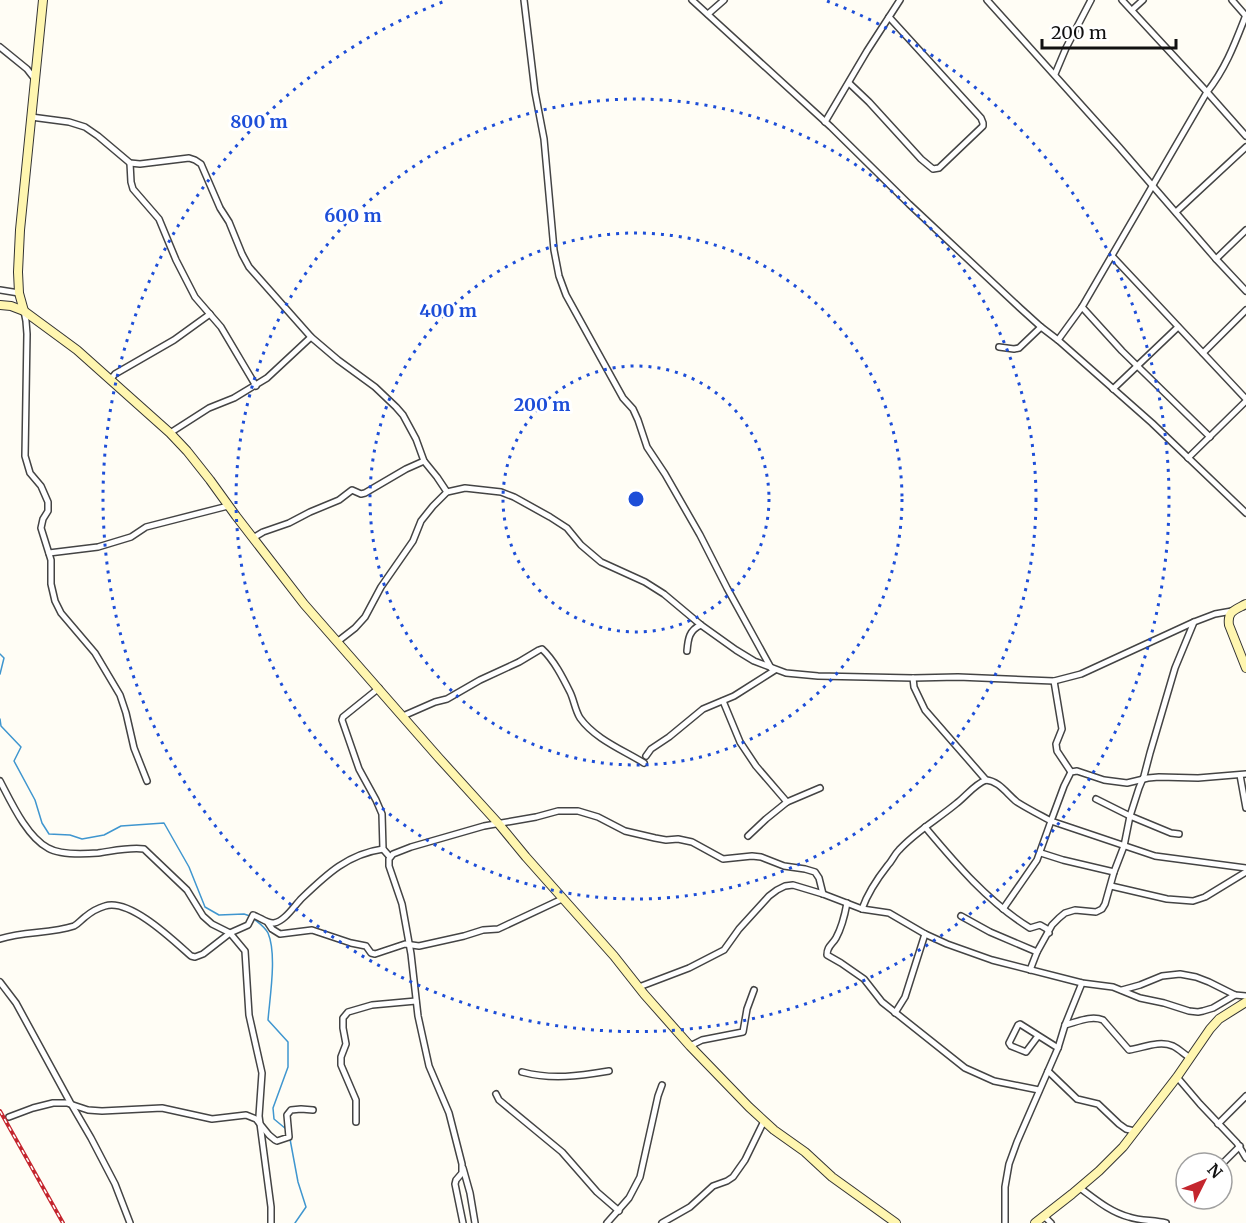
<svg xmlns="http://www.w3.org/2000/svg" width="1246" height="1223" font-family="Merriweather,serif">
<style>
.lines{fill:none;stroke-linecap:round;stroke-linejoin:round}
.stream{stroke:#3f96cf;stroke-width:1.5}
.street-casing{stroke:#444;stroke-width:8}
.secondary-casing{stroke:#333;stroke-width:10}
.street{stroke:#fff;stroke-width:5}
.secondary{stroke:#fff6b0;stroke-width:8}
.rail-casing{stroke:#c4262e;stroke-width:4}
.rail{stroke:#fff;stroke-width:1.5;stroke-dasharray:4.5;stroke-linecap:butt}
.ring{fill:none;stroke:#1d4ed8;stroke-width:3;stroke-dasharray:3 6}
.centre{fill:#1d4ed8;stroke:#fff;stroke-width:3}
.ring-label{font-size:18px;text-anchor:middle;font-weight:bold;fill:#1d4ed8;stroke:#fff;stroke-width:6;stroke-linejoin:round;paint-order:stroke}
</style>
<rect width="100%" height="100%" fill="#fffdf5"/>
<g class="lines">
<!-- stream -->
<g class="stream">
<polyline points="0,654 4,658 0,674"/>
<polyline points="0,719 1,726 21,747 14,761 35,800 42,823 49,834 70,835 82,839 104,835 121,826 164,823 189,867 205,907 219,915 244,914 250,916"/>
<path d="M254 919C259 923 265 927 268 933 277 954 270 996 268 1020L288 1042V1067L273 1108 274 1119 286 1129"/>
<polyline points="290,1139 298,1182 306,1207 295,1223"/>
</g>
<defs>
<g id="street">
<polyline points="524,0 535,92 544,139 554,250 559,276 566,295 623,398 633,409 638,420 647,447 665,474 700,535 727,588 771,668"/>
<polyline points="692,0 831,127 909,204 1020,308 1041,327 1058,340 1152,423 1246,513"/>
<polyline points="987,0 1119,147 1216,259 1246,291"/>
<polyline points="1122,0 1207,92 1246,136"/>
<polyline points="1232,0 1246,16"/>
<polyline points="1132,10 1143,0"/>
<polyline points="708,14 724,0"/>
<polyline points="0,47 27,69 34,78"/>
<polyline points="1055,74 1066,48 1091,0"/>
<polyline points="849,83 869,102 921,159 933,169 939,168 983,126 983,123 981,118 889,17"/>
<polyline points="31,117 69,122 85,127 98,136 130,163 140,164 189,158 195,160 201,164 220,208 229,222 242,254 249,267 311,337 338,360 375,387 396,407 403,415 416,439 424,461 437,477 447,492"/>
<polyline points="825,122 867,51 900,0"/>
<polyline points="130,163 131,182 133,189 159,219 176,260 195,297 221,327 256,386"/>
<polyline points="1176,212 1246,147"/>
<polyline points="1112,256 1246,399"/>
<polyline points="1216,259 1246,230"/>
<polyline points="0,290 19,293"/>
<polyline points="1082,307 1122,351 1210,437"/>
<polyline points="24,311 26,321 27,334 25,456 30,473 41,486 48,502 48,511 43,519 41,528 51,560 51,584 55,601 61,613 95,653 120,695 126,713 134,748 147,781"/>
<path d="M1058 340 1082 307 1207 92C1226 68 1235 43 1246 15"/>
<polyline points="999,347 1014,349 1019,348 1041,327"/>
<polyline points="1203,353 1246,310"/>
<polyline points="110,380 115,374 174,340 210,314"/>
<polyline points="1113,389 1178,327"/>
<polyline points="170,433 209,408 234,398 267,378 311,337"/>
<polyline points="1188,458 1246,401"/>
<polyline points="253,538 263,532 289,523 310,512 339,500 352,490 361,494 365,493 406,469 424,461"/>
<polyline points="49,553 98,547 131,537 146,527 228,506"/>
<polyline points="337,642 355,628 365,617 381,587 413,541 421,521 433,506 447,492 465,488 501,492 514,497 550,517 567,528 581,545 601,562 645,582 664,594 701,625 736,650 754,661 786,673 818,676 913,678 958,677 1054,681 1081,674 1194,622 1215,614 1232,611"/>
<path d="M687 651C688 639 689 630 701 625"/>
<polyline points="913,678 914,687 925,710 986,780"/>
<polyline points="1054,681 1062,729 1056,744 1057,751 1071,772"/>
<polyline points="379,688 343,717 342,720 359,769 376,800 382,814 383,849 390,857"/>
<polyline points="723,701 740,742 756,766 787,802"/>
<path d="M403 716 435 702 447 699 480 680 519 662 539 650 542 649C554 660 563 678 570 692 574 700 575 710 580 718 595 739 623 750 644 763"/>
<polyline points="646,756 651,749 669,737 703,709 734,696 775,670"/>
<polyline points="1246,774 1198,778 1159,777 1148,778 1127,783 1104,780 1077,771 1071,772 1064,786 1051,821 1155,856 1246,868"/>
<polyline points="1240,775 1246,808"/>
<path d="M0 781C11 802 27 837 48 848 60 855 85 854 98 853 113 851 129 847 144 849L187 890 203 916 212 924 230 933 245 951 249 1015 262 1073 259 1116 271 1207V1223"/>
<polyline points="1096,799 1130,816 1171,833 1179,834"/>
<path d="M925 827C956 864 988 902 1030 928L1040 925 1047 929 1049 933"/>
<polyline points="748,836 766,819 787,802 820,788"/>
<polyline points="1041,853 1063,860 1114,872"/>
<polyline points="1111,886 1167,899 1193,901 1205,897 1246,872"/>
<path d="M847 903C845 914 842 927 836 938 832 945 827 946 827 955L841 963 864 979 882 1002 965 1068 994 1081 1039 1090"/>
<path d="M862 909C868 892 877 879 888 865 892 861 894 855 899 850 915 832 938 819 957 803 966 796 975 784 986 780 999 781 1007 794 1017 802 1028 809 1040 815 1051 821L1037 860 1003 909"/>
<polyline points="961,916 990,932 1037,952"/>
<polyline points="268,923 272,929 280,934 312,930 351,943 366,946 371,953 375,954 405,944 419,946 464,936 483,930 498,929 562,899"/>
<path d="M0 939C24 931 50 934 74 926 78 924 81 920 85 917 91 912 98 908 105 906 130 898 174 941 191 956L195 957 203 954 230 933 248 925 253 915C260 917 267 924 274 923 285 921 294 906 302 898 327 874 348 854 383 849"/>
<polyline points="1030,970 1037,952 1052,925 1059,918 1065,913 1075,910 1096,912 1102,909 1105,904 1114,872 1124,846 1130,816 1139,788 1144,776 1150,753 1175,668 1194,622"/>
<polyline points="0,982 16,1003 70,1102 91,1138 115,1184 130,1223"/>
<polyline points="639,987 689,968 724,950 739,929 769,896 777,890 785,886 793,885 823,894 862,909 889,913 925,934 947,944 992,960 1082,983 1113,987 1140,998 1164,1003 1189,1011 1198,1012 1203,1011 1213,1008 1235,995"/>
<polyline points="1122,990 1140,985 1162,976 1180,974 1196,977 1209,982 1235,995 1246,996"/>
<polyline points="895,1013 905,997 925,934"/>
<path d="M1065 1025C1077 1022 1091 1015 1103 1020L1129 1050C1143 1048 1159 1040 1173 1046 1179 1049 1184 1054 1190 1058"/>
<polyline points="1038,1036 1026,1052 1011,1046 1009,1043 1018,1025 1020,1024 1058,1048"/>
<polyline points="690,1046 702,1040 743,1032 747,1009 754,990"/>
<polyline points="1048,1071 1077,1099 1098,1104 1119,1124 1126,1129 1134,1131"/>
<path d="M522 1072C552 1080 579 1076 609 1071"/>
<polyline points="1177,1077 1200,1104 1237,1143 1246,1158"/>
<polyline points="496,1094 499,1100 562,1152 597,1192 619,1211"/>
<polyline points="9,1117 33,1108 53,1103 67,1103 88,1110 102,1111 162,1108 212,1119 246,1115 256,1119 269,1135 275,1140 277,1141 289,1137 287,1115 291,1110 301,1109 313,1110"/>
<polyline points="356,1122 356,1100 341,1065 341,1057 346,1044 343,1028 343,1018 348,1012 372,1005 416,1001"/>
<polyline points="1218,1124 1246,1096"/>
<polyline points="1222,1164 1240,1146"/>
<polyline points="463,1168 470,1193 475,1223"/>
<path d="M1080 1188C1095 1199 1110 1212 1129 1217 1141 1221 1154 1220 1166 1223"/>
<polyline points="1044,1216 1051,1223"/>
<polyline points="463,1223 455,1184 456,1180 462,1173 462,1164 449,1113 429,1066 418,1016 411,954 402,904 389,866 389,859 393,854 411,847 484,826 536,817 558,811 578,811 598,817 625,831 655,838 666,840 678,839 692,842 723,859 752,856 761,857 784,866 805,869 815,872 819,878 823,894"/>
<polyline points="607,1223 629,1198 640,1177 658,1096 662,1085"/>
<polyline points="662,1223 690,1207 713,1186 727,1181 733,1177 745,1160 764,1121"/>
<polyline points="1005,1223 1005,1187 1009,1164 1017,1142 1058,1048 1065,1025 1082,983"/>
</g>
<g id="secondary">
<polyline points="0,305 11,306 24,311 58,336 77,350 170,433 187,451 210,480 236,516 304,604 438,757 498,823 526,857 614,956 644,994 690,1046 749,1107 774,1130 805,1152 832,1177 896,1223"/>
<polyline points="24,311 19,293 18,272 20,230 43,0"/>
<path d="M1246 604C1235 610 1227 611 1229 625L1246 668"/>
<polyline points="1035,1223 1072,1194 1099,1171 1123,1147 1177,1077 1210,1029 1219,1019 1246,1002"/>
</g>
</defs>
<!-- street casing -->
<use href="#street" class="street-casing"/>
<!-- secondary casing -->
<use href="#secondary" class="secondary-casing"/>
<!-- street -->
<use href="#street" class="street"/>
<!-- secondary -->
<use href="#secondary" class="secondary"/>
<defs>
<polyline id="rail" points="0,1111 63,1223"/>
</defs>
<!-- rail casing -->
<use href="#rail" class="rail-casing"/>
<!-- rail -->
<use href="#rail" class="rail"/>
</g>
<!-- distance rings -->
<g class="ring">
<circle cx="636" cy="499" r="133"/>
<circle cx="636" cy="499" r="266"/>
<circle cx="636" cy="499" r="400"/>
<path d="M827 1A533 533 0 1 1 445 1"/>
</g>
<circle cx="636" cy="499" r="9" class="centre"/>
<g class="ring-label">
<text x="259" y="128">800 m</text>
<text x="353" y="222">600 m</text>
<text x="448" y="317">400 m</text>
<text x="542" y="411">200 m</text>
</g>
<!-- north arrow -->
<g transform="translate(1204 1181) rotate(47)"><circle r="28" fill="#ffffff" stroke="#a0a0a0" stroke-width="1.5"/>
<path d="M0-4.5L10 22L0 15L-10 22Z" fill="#c4262e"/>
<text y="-9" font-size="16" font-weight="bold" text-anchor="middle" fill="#111111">N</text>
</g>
<!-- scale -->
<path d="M1042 39v9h134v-9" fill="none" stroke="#111111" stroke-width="3"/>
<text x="1051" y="39" font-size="18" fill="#111111" stroke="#ffffff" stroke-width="4.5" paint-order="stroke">200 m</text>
</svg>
